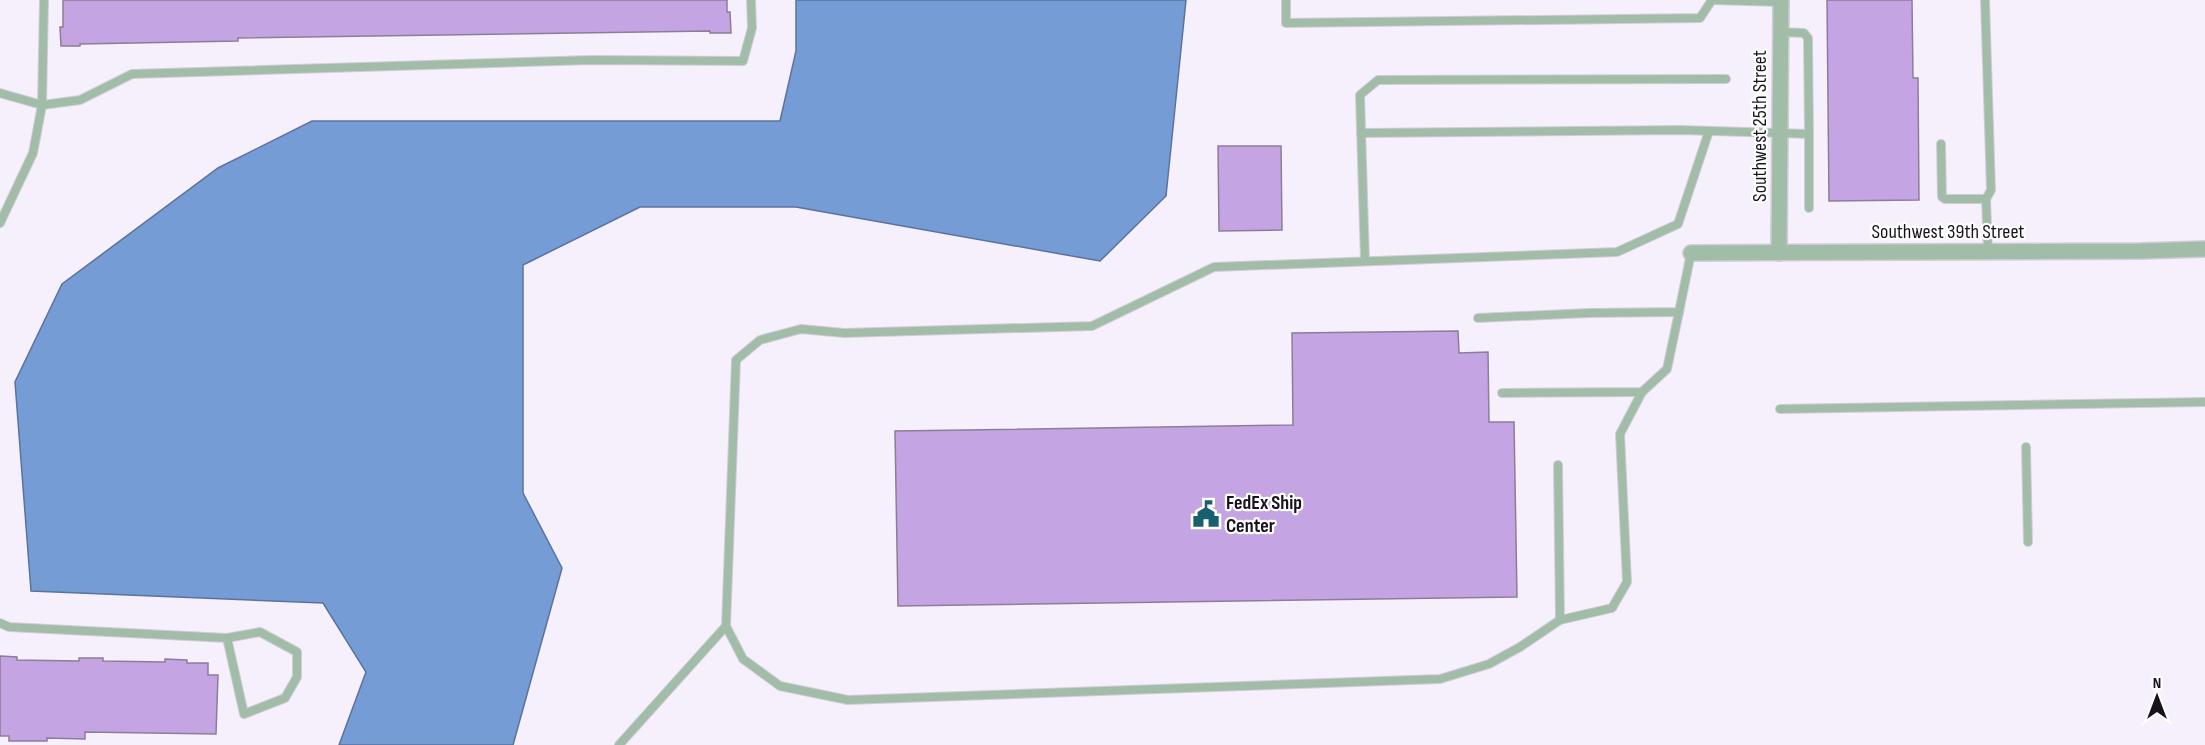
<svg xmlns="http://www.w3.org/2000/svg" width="2205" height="745" font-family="'Sofia Sans Condensed',sans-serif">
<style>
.water{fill:#769cd5;stroke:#5a739e;stroke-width:1.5}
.building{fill:#c4a4e3;stroke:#8b7e98;stroke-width:1.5}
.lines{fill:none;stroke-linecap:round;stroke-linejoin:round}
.service-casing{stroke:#d2ccd8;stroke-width:10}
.minor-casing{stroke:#d2ccd8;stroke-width:18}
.service{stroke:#a2bda7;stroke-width:8}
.minor{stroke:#a2bda7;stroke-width:15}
.labels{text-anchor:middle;stroke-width:4.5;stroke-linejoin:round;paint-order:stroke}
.street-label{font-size:20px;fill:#17121c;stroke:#fff}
.poi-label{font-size:20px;font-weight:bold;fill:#17121c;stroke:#fff;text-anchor:start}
</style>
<rect width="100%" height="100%" fill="#f6f0fc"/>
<!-- water -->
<polygon class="water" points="796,0 1186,0 1166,196 1100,261 796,207 640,207 523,265 523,493 562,568 513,745 339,745 366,672 323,603 31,591 15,382 62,284 218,168 312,121 780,121 796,51"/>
<!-- building -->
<g class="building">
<polygon points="63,0 727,0 727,12 730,12 731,33 710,33 710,31 238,38 238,41 80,44 80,46 61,46 60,27 63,27"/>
<polygon points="1827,0 1912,0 1913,78 1918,78 1919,200 1829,201"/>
<polygon points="1218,146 1281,146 1282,230 1219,231"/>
<polygon points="1458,331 1459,353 1488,352 1489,422 1514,422 1517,597 898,606 895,431 1293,425 1292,333"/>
<polygon points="0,656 17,657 17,660 79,661 79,658 103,658 103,661 165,662 165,659 187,660 187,663 208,663 208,675 218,675 216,734 85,732 85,739 47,738 47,741 9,741 9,736 0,736"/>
</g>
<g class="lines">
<defs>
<g id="service">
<polyline points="1286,0 1286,23 1700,18 1712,0"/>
<polyline points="1712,0 1781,2"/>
<polyline points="1985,0 1991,190 1986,199 1988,251"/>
<polyline points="0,93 42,105 80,100 132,74 592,60 743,61 752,28 751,0"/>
<polyline points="1361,133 1680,130 1809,134 1808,38 1804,33 1781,32"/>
<polyline points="1941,144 1942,197 1945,199 1986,199"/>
<polyline points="1809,208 1809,134"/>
<polyline points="0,223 33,153 42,105 44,0"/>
<polyline points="1365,261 1360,95 1378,80 1726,79"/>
<polyline points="1478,318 1588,313 1679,312 1691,253"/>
<polyline points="1502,393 1642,392 1667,369 1679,312"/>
<polyline points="1780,409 2205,402"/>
<polyline points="2026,447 2028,542"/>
<polyline points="1558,465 1560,620 1612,608 1627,582 1620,434 1642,392"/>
<polyline points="1560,620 1520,647 1489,664 1440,679 848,700 780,686 743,659 726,626 736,360 760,340 801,329 844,333 1092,326 1214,267 1617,252 1678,224 1709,131"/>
<polyline points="0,623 9,627 227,638 260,632 297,652 297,677 285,698 244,714 227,638"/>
<polyline points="619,745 726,626"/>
</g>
<g id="minor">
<polyline points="1691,253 2141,251 2205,249"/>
<polyline points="1779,253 1781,0"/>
</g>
</defs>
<!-- service casing -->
<use href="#service" class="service-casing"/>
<!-- minor casing -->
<use href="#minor" class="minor-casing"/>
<!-- service -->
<use href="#service" class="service"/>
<!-- minor -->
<use href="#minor" class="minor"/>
</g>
<!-- icons -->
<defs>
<symbol id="civic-bare" viewBox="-9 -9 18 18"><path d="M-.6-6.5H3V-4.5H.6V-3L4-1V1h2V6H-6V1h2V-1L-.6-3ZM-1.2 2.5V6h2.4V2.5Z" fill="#186070" stroke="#fff" stroke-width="2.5" paint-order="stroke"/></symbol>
</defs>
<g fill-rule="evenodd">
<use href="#civic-bare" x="1187" y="495" width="38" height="38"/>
</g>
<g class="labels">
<!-- street labels -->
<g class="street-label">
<text transform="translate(1759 126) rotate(-90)" y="7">Southwest 25th Street</text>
<text x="1948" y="238">Southwest 39th Street</text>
</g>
<!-- poi labels -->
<g class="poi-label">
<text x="1226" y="509">FedEx Ship<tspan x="1226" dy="23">Center</tspan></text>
</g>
</g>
<!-- north arrow -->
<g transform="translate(2157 697)" stroke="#ffffff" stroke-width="4.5" paint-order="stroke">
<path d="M0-4.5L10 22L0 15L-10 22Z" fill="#17121c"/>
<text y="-9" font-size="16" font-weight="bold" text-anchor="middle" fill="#17121c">N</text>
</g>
</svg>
